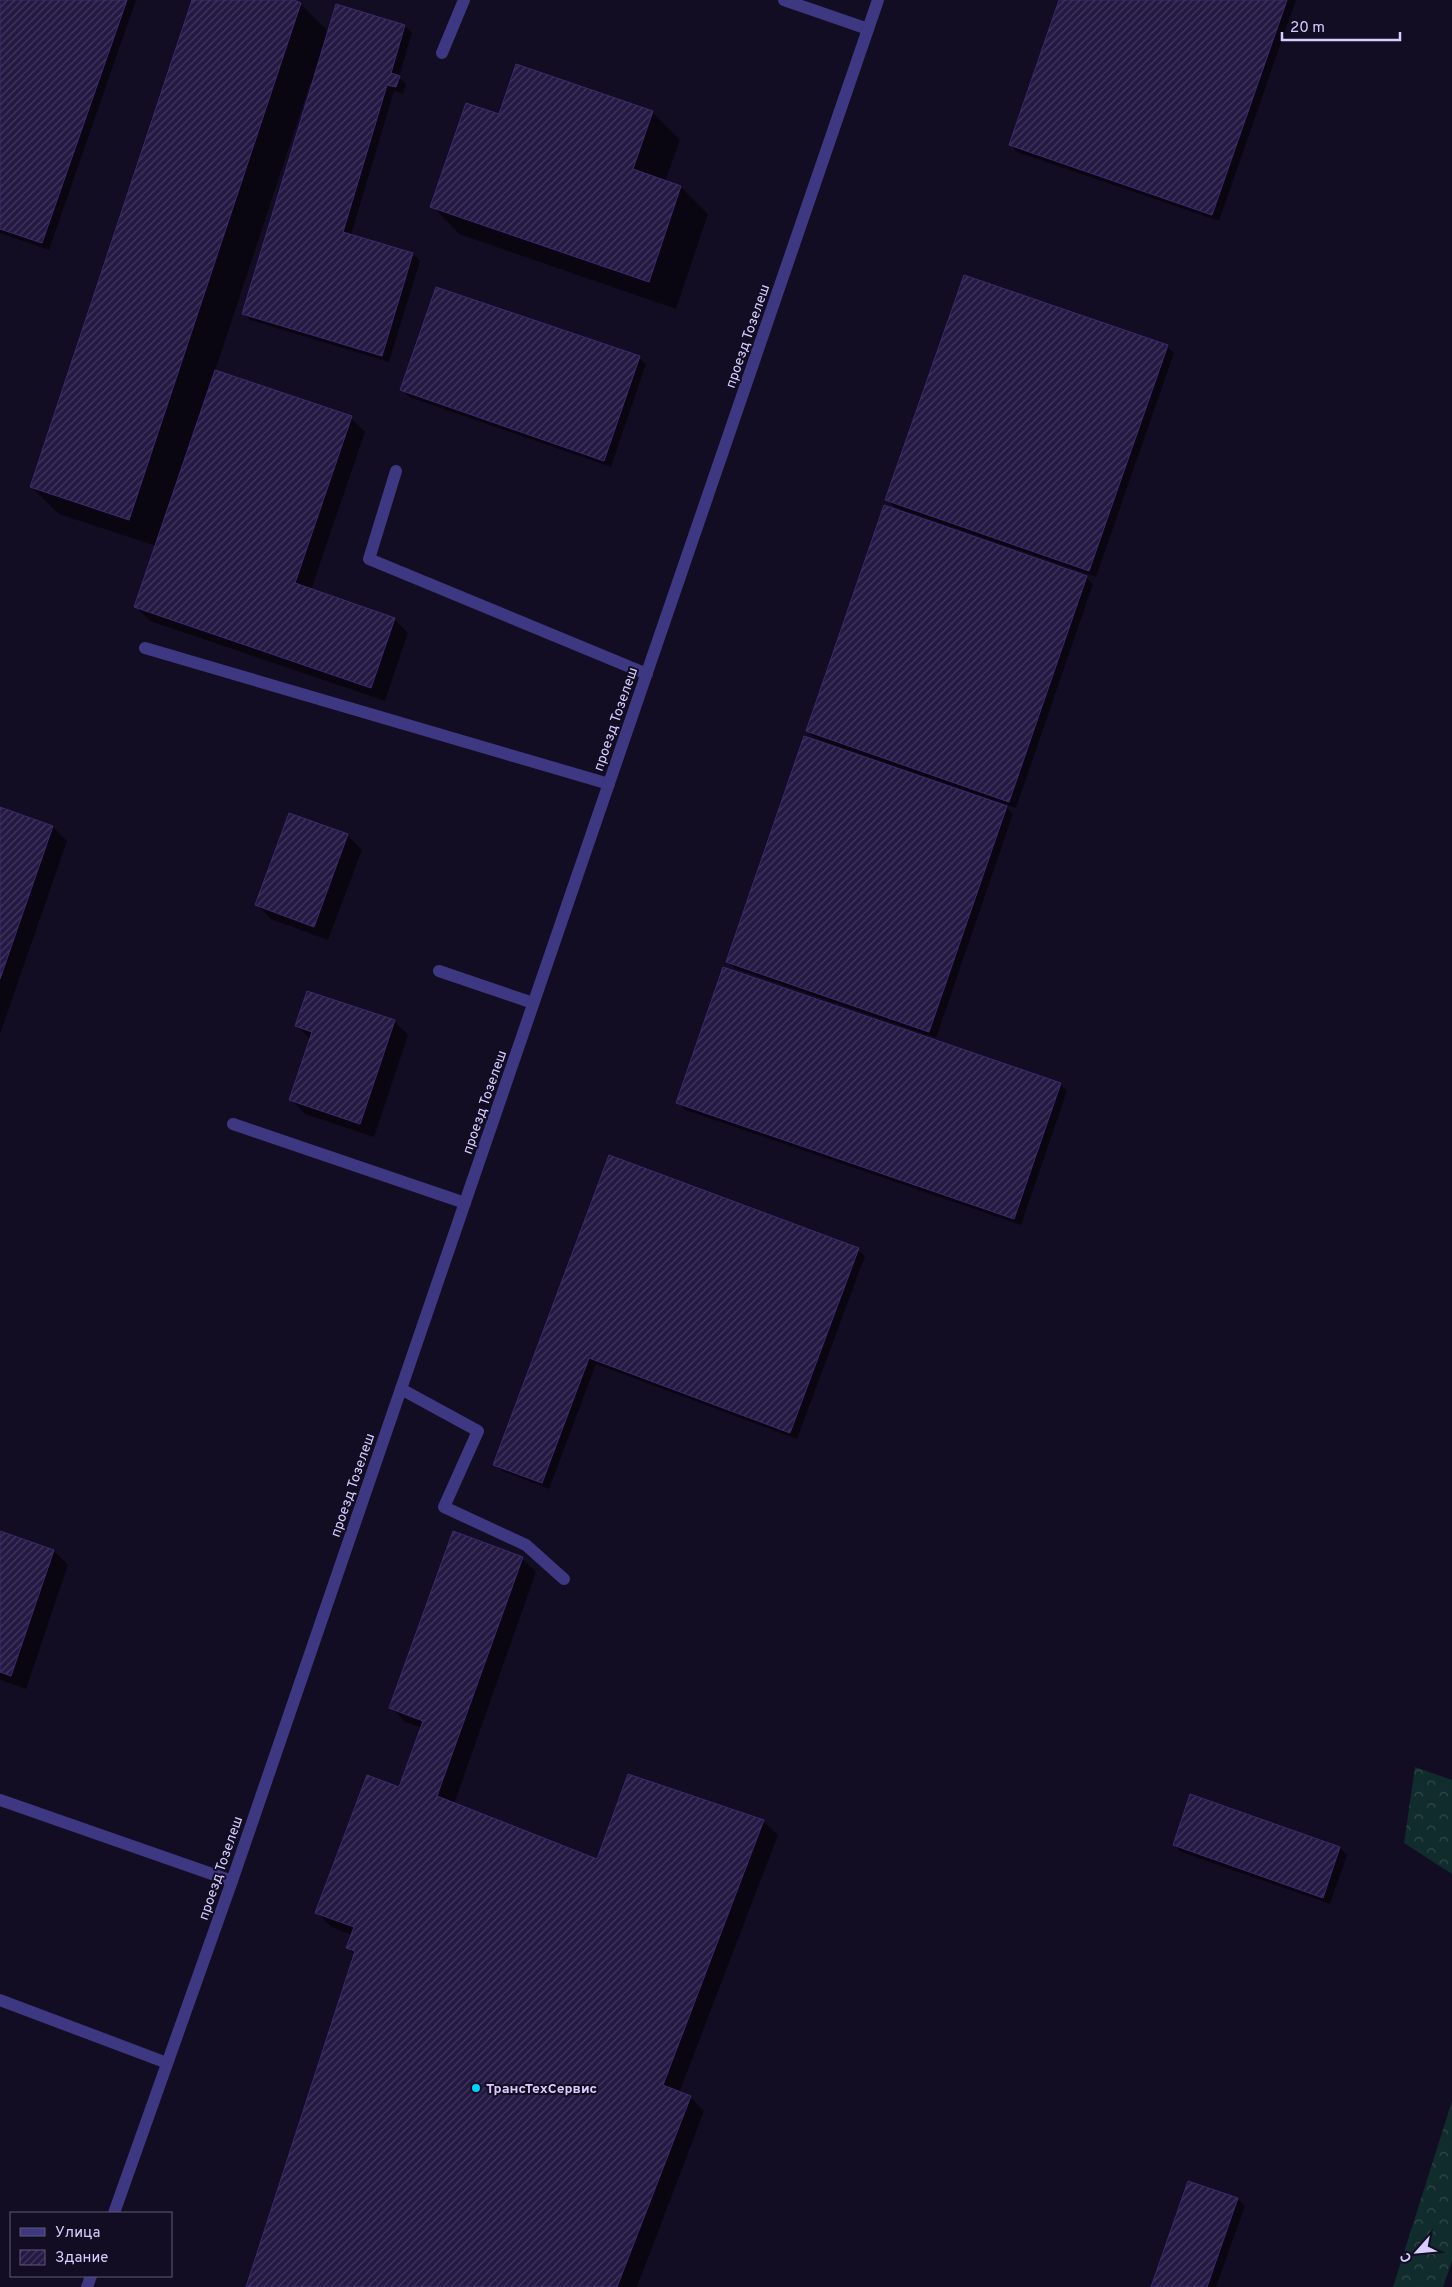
<svg xmlns="http://www.w3.org/2000/svg" width="1452" height="2287" font-family="Overpass,sans-serif">
<style>
.forest{fill:url(#forest-crowns)}
.shadow{fill:#0007}
.building{fill:url(#building-hatch);stroke:#3c2a70}
.lines{fill:none;stroke-linecap:round;stroke-linejoin:round}
.service{stroke:#3e3782;stroke-width:12}
.minor{stroke:#3e3782;stroke-width:12}
.tertiary{stroke:#3e3782;stroke-width:12}
.poi-dot{fill:#00d2f9;stroke:#120d22;stroke-width:2}
.labels{text-anchor:middle;stroke-width:4;stroke-linejoin:round;paint-order:stroke}
.street-label{font-size:14px;fill:#d7ceff;stroke:#120d22}
.poi-label{font-size:14px;font-weight:bold;fill:#d7ceff;stroke:#120d22;text-anchor:start}
</style>
<defs>
<pattern id="forest-crowns" width="20" height="18" patternUnits="userSpaceOnUse" patternTransform="scale(1.25)"><rect width="20" height="18" fill="#102c2c"/><path d="M2 6a3 3 0 1 1 6 0M12 15a3 3 0 1 1 6 0" fill="none" stroke="#32494c"/></pattern>
<pattern id="building-hatch" width="6" height="6" patternUnits="userSpaceOnUse" patternTransform="scale(1.25)"><rect width="6" height="6" fill="#241943"/><path d="M-1 1l2-2M0 6l6-6M5 7l2-2" fill="none" stroke="#43395f"/></pattern>
</defs>
<rect width="100%" height="100%" fill="#120d22"/>
<!-- forest -->
<g class="forest">
<polygon points="1415,1767 1452,1780 1452,1874 1404,1843"/>
<polygon points="1452,2101 1452,2261 1443,2287 1393,2287"/>
</g>
<!-- shadow -->
<g class="shadow">
<polygon points="0,0 136,0 49,250 0,233"/>
<polygon points="194,0 290,0 301,4 329,32 337,6 405,26 412,33 399,77 406,84 403,94 394,91 351,235 413,254 420,261 389,362 250,320 244,313 313,85 310,84 215,371 351,418 365,432 311,590 394,619 408,633 385,701 150,621 136,607 156,546 59,514 31,487"/>
<polygon points="1061,0 1296,0 1219,221 1017,152 1010,145"/>
<polygon points="652,112 680,140 665,182 681,187 708,214 676,309 459,234 432,206 499,116"/>
<polygon points="1167,346 1174,353 1096,577 894,507 887,500"/>
<polygon points="639,358 646,364 611,467 409,397 402,390"/>
<polygon points="1086,577 1093,584 1016,808 814,738 807,731"/>
<polygon points="1006,807 1013,814 936,1038 734,968 727,961"/>
<polygon points="0,809 53,827 67,841 0,1034"/>
<polygon points="347,835 362,850 328,940 271,919 257,905"/>
<polygon points="394,1021 408,1035 374,1137 305,1114 291,1100 311,1040 297,1026"/>
<polygon points="1060,1084 1067,1091 1021,1225 685,1110 678,1103"/>
<polygon points="610,1157 858,1250 865,1256 797,1439 596,1364 549,1489 502,1471 495,1464"/>
<polygon points="0,1532 54,1551 68,1565 26,1689 0,1680"/>
<polygon points="522,1558 536,1572 454,1804 597,1861 763,1821 778,1835 679,2093 690,2097 704,2111 637,2287 247,2287 355,1955 348,1948 352,1935 331,1927 317,1912 399,1788 422,1728 405,1722 391,1707"/>
<polygon points="1191,1796 1340,1848 1347,1855 1330,1904 1181,1852 1174,1845"/>
<polygon points="1189,2182 1238,2199 1245,2206 1216,2287 1153,2287"/>
</g>
<!-- building -->
<g class="building">
<polygon points="0,0 127,0 42,243 0,229"/>
<polygon points="192,0 294,0 301,3 129,520 30,487"/>
<polygon points="1059,0 1287,0 1212,215 1009,145"/>
<polygon points="336,4 405,25 391,73 400,76 396,87 387,85 343,232 413,253 382,356 242,314"/>
<polygon points="516,64 653,111 633,169 681,186 649,282 430,207 466,103 499,114"/>
<polygon points="964,275 1168,345 1089,571 885,500"/>
<polygon points="436,287 640,356 604,461 400,390"/>
<polygon points="215,370 352,416 295,583 395,618 371,688 134,607"/>
<polygon points="884,505 1087,576 1009,802 806,731"/>
<polygon points="804,736 1007,806 929,1032 726,962"/>
<polygon points="0,807 53,826 0,979"/>
<polygon points="289,813 348,834 314,927 255,905"/>
<polygon points="723,967 1061,1083 1014,1219 676,1103"/>
<polygon points="307,991 395,1020 360,1124 289,1100 312,1032 295,1026"/>
<polygon points="609,1155 859,1248 790,1433 589,1358 542,1483 493,1465"/>
<polygon points="0,1531 54,1550 11,1676 0,1672"/>
<polygon points="453,1531 523,1557 437,1796 597,1859 628,1774 764,1820 663,2085 691,2096 617,2287 246,2287 355,1951 346,1948 354,1927 315,1913 367,1775 399,1787 423,1721 389,1708"/>
<polygon points="1190,1794 1340,1847 1323,1898 1173,1845"/>
<polygon points="1188,2181 1238,2198 1207,2287 1151,2287"/>
</g>
<g class="lines">
<!-- service -->
<g class="service">
<polyline points="442,53 464,0"/>
<polyline points="396,471 369,559 647,674"/>
<polyline points="145,648 609,784"/>
<polyline points="439,971 533,1003"/>
<polyline points="233,1124 465,1203"/>
<polyline points="401,1389 478,1431 444,1507 526,1545 564,1579"/>
<polyline points="0,2000 167,2063"/>
</g>
<!-- minor -->
<polyline class="minor" points="0,1800 232,1881"/>
<!-- tertiary -->
<g class="tertiary">
<polyline points="784,0 868,29"/>
<polyline points="114,2213 232,1881 878,0"/>
<polyline points="87,2287 91,2276"/>
</g>
</g>
<!-- markers -->
<circle class="poi-dot" cx="476" cy="2088" r="5"/>
<g class="labels">
<!-- street labels -->
<g class="street-label">
<text transform="translate(747 336) rotate(-71)" y="5">проезд Тозелеш</text>
<text transform="translate(615 719) rotate(-71)" y="5">проезд Тозелеш</text>
<text transform="translate(484 1102) rotate(-71)" y="5">проезд Тозелеш</text>
<text transform="translate(352 1485) rotate(-71)" y="5">проезд Тозелеш</text>
<text transform="translate(220 1868) rotate(-71)" y="5">проезд Тозелеш</text>
</g>
<!-- poi labels -->
<g class="poi-label">
<text x="486" y="2093">ТрансТехСервис</text>
</g>
</g>
<!-- legend -->
<rect x="10" y="2212" width="162" height="65" fill="#120d22" stroke="#615a7a"/>
<rect x="20" y="2228" width="25" height="8" fill="#3e3782" stroke="#615a7a"/>
<text x="55" y="2237" font-size="15" fill="#d7ceff">Улица</text>
<rect x="20" y="2250" width="25" height="15" fill="url(#building-hatch)" stroke="#615a7a"/>
<text x="55" y="2262" font-size="15" fill="#d7ceff">Здание</text>
<!-- north arrow -->
<g transform="translate(1417 2252) rotate(243)" stroke="#120d22" stroke-width="4" paint-order="stroke">
<path d="M0-4L9 19L0 12L-9 19Z" fill="#d7ceff"/>
<text y="-8" font-size="14" font-weight="bold" text-anchor="middle" fill="#d7ceff">С</text>
</g>
<!-- scale -->
<path d="M1282 32v8h118v-8" fill="none" stroke="#d7ceff" stroke-width="2.5"/>
<text x="1290" y="32" font-size="15" fill="#d7ceff" stroke="#120d22" stroke-width="4" paint-order="stroke">20 m</text>
</svg>
